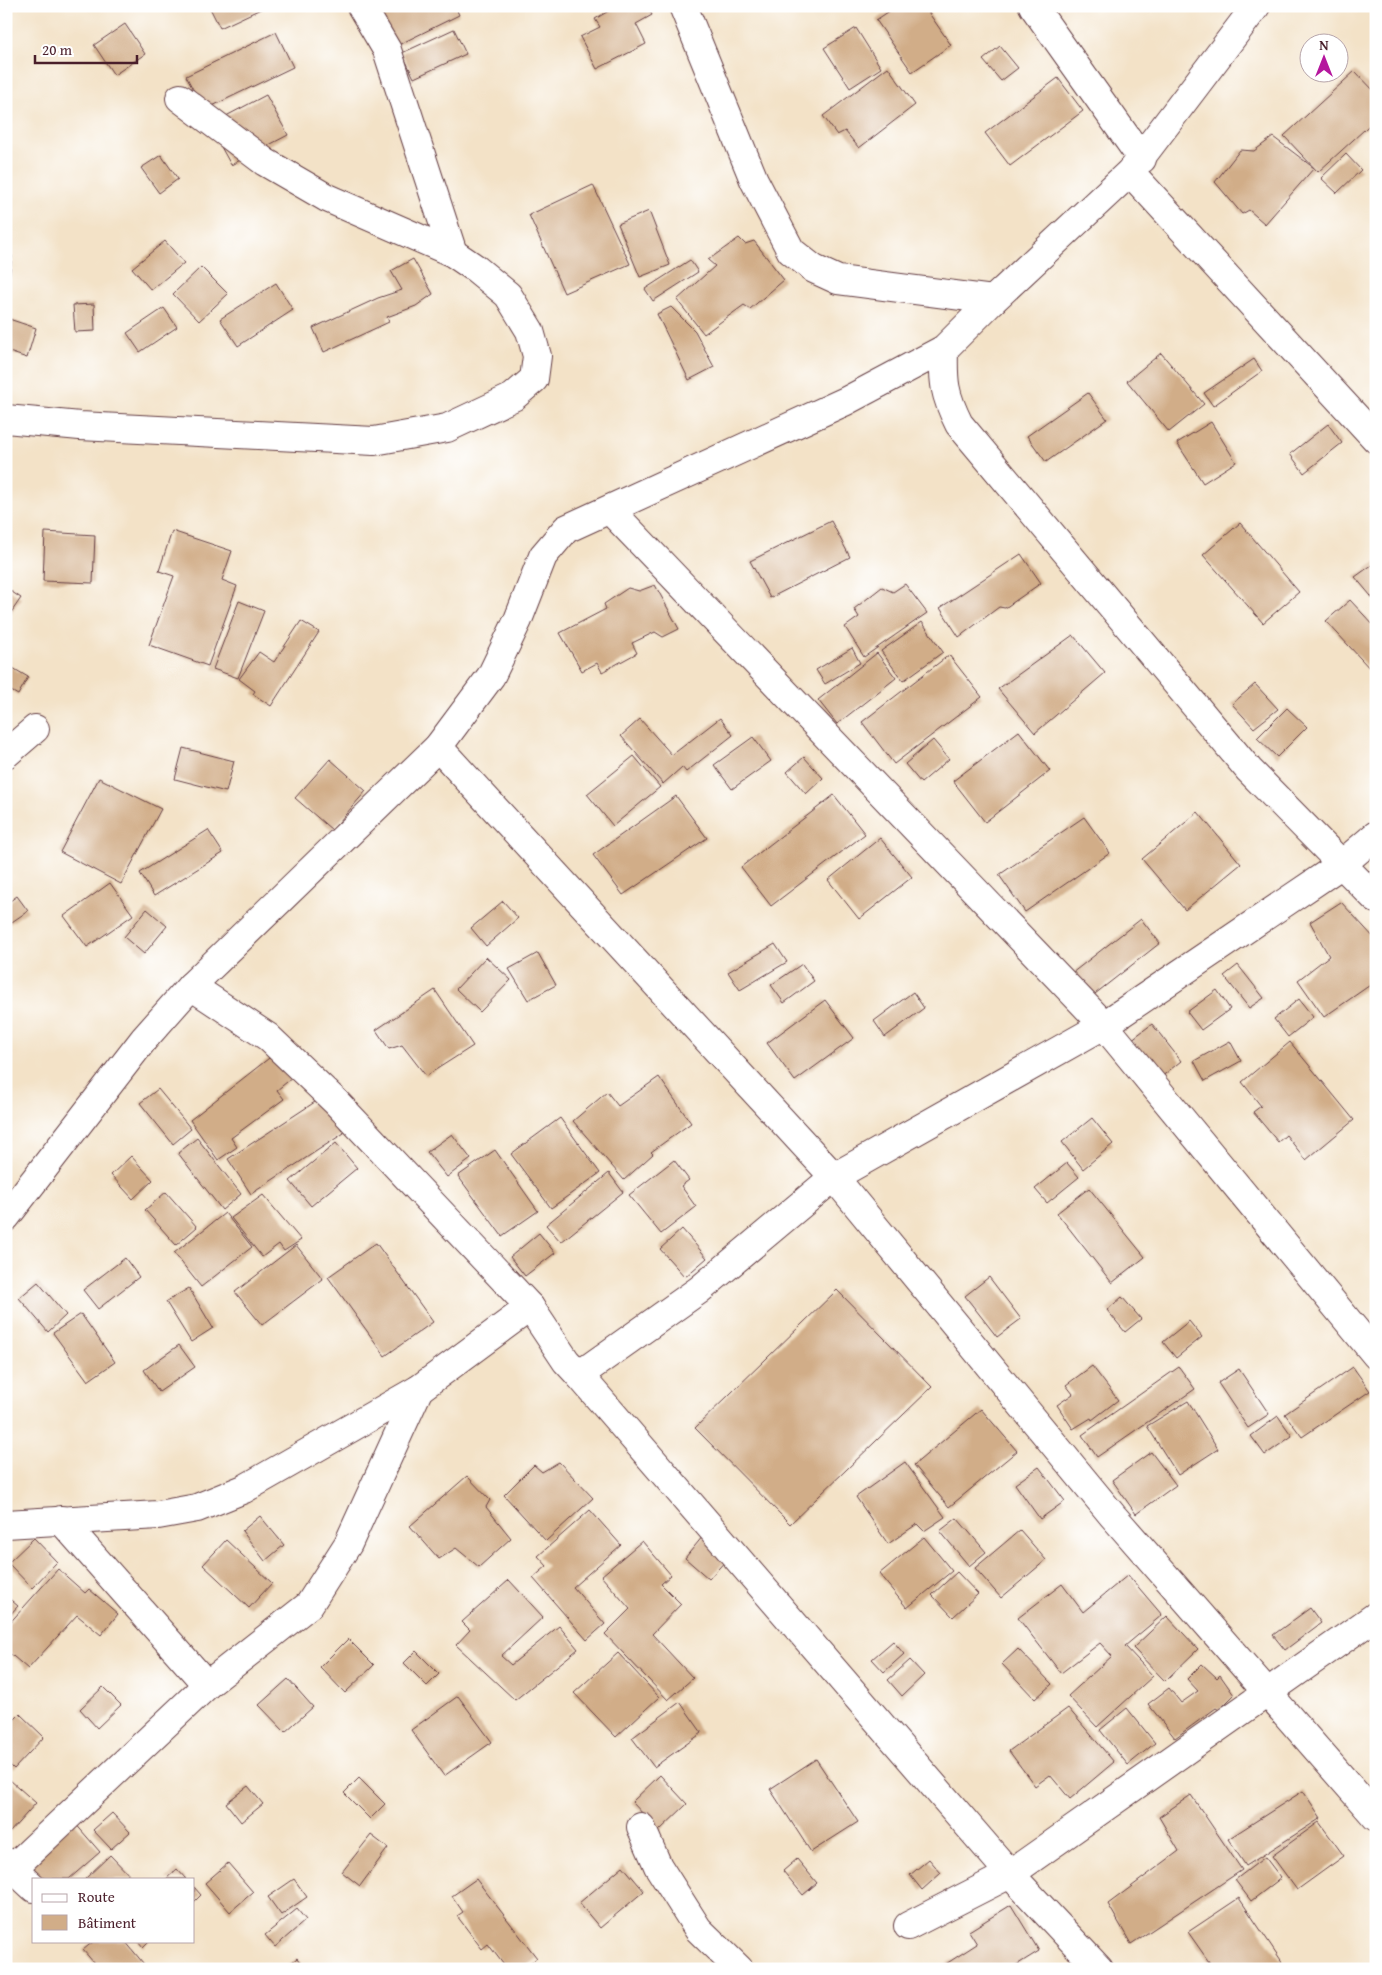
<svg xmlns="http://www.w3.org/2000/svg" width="1382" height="1975" font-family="'Gentium Book Plus',serif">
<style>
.building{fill:#d1ad88}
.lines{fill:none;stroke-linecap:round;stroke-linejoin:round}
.street-casing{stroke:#633c42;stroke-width:30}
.street{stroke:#fff;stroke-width:28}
</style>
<rect width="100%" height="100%" fill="#fff"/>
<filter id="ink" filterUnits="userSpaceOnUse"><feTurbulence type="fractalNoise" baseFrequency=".02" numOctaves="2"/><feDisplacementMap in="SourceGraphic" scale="10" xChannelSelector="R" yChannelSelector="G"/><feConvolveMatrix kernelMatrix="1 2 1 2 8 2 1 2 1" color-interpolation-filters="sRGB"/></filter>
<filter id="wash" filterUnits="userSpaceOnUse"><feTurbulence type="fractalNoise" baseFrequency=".0096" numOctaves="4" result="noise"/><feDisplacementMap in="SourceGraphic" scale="20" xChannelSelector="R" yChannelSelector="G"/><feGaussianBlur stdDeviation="1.12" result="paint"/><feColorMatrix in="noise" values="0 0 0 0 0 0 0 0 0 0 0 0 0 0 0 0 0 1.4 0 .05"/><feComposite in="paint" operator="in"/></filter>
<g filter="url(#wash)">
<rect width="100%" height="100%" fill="#f3e2c7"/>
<g id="blocks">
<!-- building -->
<g class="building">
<polygon points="209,6 267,6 220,28"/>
<polygon points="378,6 455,6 459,15 390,49 372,10"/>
<polygon points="617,6 647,6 652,15 636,24 646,44 597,69 580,37 600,27 595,19"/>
<polygon points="897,6 924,6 951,45 912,72 876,20"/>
<polygon points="125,24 145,54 114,75 94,45"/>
<polygon points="856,28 881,68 850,88 824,48"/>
<polygon points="454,29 466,54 414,78 402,53"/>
<polygon points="276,32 293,67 204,110 186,76"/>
<polygon points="1000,46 1018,68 1001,81 983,60"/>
<polygon points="888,67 915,105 859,148 845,131 837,135 823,116"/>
<polygon points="1355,71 1376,93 1376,119 1318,172 1284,136"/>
<polygon points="1058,78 1083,111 1010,166 985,133"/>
<polygon points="266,95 288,135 231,165 209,125"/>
<polygon points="1273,137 1314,168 1265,224 1249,210 1242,214 1215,182 1240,150 1254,151"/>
<polygon points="1346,154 1361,170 1337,193 1321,178"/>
<polygon points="161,155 178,179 159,193 141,168"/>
<polygon points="593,185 630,264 564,293 529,215"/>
<polygon points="649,211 670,265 640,277 618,224"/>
<polygon points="739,238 745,244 754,241 784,280 750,309 744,305 704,334 677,300 715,266 708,260"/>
<polygon points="165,241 184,263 151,290 132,268"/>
<polygon points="6,255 12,256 7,294 6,293"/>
<polygon points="413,259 433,294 416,306 387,317 389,322 324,352 313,328 378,298 402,290 391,271"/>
<polygon points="690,260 698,272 653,301 645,289"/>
<polygon points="201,267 228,294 199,321 173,294"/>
<polygon points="276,283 293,310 238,346 220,319"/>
<polygon points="94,304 95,331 75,332 73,305"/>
<polygon points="671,307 695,331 714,367 689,380 657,314"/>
<polygon points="164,308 177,327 140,352 127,333"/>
<polygon points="6,318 36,328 27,358 6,351"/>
<polygon points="1161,353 1204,404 1169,432 1127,381"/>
<polygon points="1254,359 1262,371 1213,406 1204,393"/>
<polygon points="1088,393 1107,419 1046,462 1027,436"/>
<polygon points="1211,422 1236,462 1203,483 1177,443"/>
<polygon points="1328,424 1342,443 1304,473 1290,454"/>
<polygon points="831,521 850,557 770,598 750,561"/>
<polygon points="1240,523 1299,592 1263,623 1203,555"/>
<polygon points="172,531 232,551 222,580 237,586 208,666 149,645 174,576 159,571"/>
<polygon points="45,532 95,535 93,583 43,581"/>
<polygon points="1021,554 1041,583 1005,608 999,607 959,637 940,608"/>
<polygon points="1376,562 1376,602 1355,577"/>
<polygon points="905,584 927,613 864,657 845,627 859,617 854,609 882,587 893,592"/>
<polygon points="655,585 679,629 663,637 655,632 632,643 637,653 602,672 597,663 582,671 560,633 606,609 604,604 628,588 639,591"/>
<polygon points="6,588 21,598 6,620"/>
<polygon points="1350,600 1376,628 1376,668 1372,671 1326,621"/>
<polygon points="239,601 264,611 238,678 213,669"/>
<polygon points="301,621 319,632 271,706 253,694 255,691 239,679 259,652 274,662"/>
<polygon points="922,622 943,652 903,681 881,651"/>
<polygon points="1073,635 1105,673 1035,733 998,689"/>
<polygon points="852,648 860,663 825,684 816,670"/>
<polygon points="877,653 896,678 837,724 818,700"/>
<polygon points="949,655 982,697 894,764 862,722"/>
<polygon points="6,664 28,677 18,695 6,688"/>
<polygon points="1255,684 1278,709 1254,728 1232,704"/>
<polygon points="1287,708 1307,727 1277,757 1257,738"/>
<polygon points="720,718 733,735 686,772 682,767 663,784 621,736 640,719 672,755"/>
<polygon points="1019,731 1050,771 985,822 953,781"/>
<polygon points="753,737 771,761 732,789 714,765"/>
<polygon points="933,740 949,759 921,783 905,764"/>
<polygon points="183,748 234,761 226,792 175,779"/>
<polygon points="634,756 660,787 613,826 587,794"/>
<polygon points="804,757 823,778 806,794 787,772"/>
<polygon points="330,759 366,791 332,830 295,798"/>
<polygon points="99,778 161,809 121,884 60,852"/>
<polygon points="834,795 865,834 771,906 741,867"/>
<polygon points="676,796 707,838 623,895 593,855"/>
<polygon points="1198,812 1241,864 1185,910 1142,859"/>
<polygon points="1084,817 1110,853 1025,912 999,875"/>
<polygon points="208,830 223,853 154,896 140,873"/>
<polygon points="880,838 912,877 859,919 828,880"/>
<polygon points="110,883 133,915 87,947 64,916"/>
<polygon points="17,896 28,911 6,926 6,904"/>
<polygon points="503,901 518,918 486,946 471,928"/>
<polygon points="1341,902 1376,940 1376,981 1324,1017 1298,980 1329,956 1310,922"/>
<polygon points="147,909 167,926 144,954 124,937"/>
<polygon points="1141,919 1160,943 1086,1001 1067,977"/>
<polygon points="775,944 787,962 740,990 728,972"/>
<polygon points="538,953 556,985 528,1000 509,969"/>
<polygon points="486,957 511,980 480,1012 456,989"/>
<polygon points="802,964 814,981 784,1003 771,985"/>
<polygon points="1238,965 1264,998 1249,1008 1224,976"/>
<polygon points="435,990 473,1046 426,1076 402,1045 389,1049 376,1030"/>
<polygon points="1217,990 1230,1009 1201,1030 1187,1012"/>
<polygon points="913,992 924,1008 885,1037 874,1021"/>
<polygon points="1299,999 1313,1017 1288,1037 1274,1019"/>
<polygon points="825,1000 854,1038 795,1081 767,1043"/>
<polygon points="1152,1024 1181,1061 1160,1078 1131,1040"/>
<polygon points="1230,1041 1241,1061 1205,1081 1194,1061"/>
<polygon points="1290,1042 1354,1120 1306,1160 1286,1135 1278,1142 1253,1112 1261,1106 1242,1082"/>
<polygon points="273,1055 292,1078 277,1090 284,1099 231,1138 237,1147 218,1160 190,1120"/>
<polygon points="659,1077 691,1123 651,1152 653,1154 624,1180 573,1121 607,1092 618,1106"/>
<polygon points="158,1089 191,1129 173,1144 140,1103"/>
<polygon points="321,1098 344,1133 251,1194 228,1159"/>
<polygon points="560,1118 600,1173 551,1208 511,1154"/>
<polygon points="1092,1118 1113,1144 1083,1169 1062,1142"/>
<polygon points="452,1134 471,1159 447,1177 427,1152"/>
<polygon points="197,1138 241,1194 222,1210 178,1153"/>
<polygon points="336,1143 357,1168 311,1206 290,1181"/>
<polygon points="495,1150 538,1211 502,1236 458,1176"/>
<polygon points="131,1156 153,1180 133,1199 111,1175"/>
<polygon points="674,1160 689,1180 681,1186 696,1207 661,1234 629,1195"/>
<polygon points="1067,1163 1079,1177 1047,1203 1035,1189"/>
<polygon points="609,1173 623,1192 561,1242 546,1225"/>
<polygon points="1089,1188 1145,1257 1112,1283 1057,1213"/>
<polygon points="166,1192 197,1227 176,1245 145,1210"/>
<polygon points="263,1195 301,1240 284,1251 279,1244 262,1257 231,1218"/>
<polygon points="225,1213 252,1247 201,1287 174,1253"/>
<polygon points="682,1229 707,1258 685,1277 660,1249"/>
<polygon points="539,1233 555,1253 525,1276 510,1257"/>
<polygon points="376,1243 433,1322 385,1356 328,1277"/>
<polygon points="296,1245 323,1279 262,1325 235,1292"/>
<polygon points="125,1258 139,1277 98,1309 83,1290"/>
<polygon points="989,1277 1021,1319 997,1337 965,1296"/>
<polygon points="38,1282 66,1315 48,1332 19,1298"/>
<polygon points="189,1288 213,1328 191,1342 166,1302"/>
<polygon points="837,1290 932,1387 790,1524 695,1428"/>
<polygon points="1122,1297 1141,1319 1125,1332 1107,1310"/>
<polygon points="81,1314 115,1362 88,1381 53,1333"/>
<polygon points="1189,1321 1202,1337 1176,1358 1163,1342"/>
<polygon points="179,1345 195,1367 159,1392 144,1370"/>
<polygon points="1092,1366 1118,1400 1092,1420 1091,1418 1073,1429 1057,1405 1073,1394 1066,1385"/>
<polygon points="1179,1367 1195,1389 1097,1457 1082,1435"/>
<polygon points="1353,1367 1370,1391 1302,1437 1285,1414"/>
<polygon points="1239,1369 1269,1414 1248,1428 1218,1383"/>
<polygon points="1188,1401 1218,1449 1178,1475 1147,1426"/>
<polygon points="981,1409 1017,1451 949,1507 914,1465"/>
<polygon points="1278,1416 1292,1436 1265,1455 1251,1436"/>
<polygon points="1151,1452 1176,1485 1136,1514 1112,1480"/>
<polygon points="559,1462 593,1498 546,1541 504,1495 534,1465 542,1472"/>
<polygon points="905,1462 945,1517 924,1531 917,1524 888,1544 856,1497"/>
<polygon points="1039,1467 1065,1501 1040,1519 1015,1484"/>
<polygon points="467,1476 490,1500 486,1507 511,1538 479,1567 456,1548 439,1559 410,1526"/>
<polygon points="590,1510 621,1545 573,1587 605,1624 587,1640 533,1578 547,1566 538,1556"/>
<polygon points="260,1516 284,1545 265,1561 242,1531"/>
<polygon points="957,1518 986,1552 969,1566 940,1531"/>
<polygon points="1020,1530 1046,1560 1001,1598 975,1568"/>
<polygon points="703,1536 728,1558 709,1579 685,1558"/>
<polygon points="924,1537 952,1571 907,1608 879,1574"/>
<polygon points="34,1538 57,1562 32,1588 8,1563"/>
<polygon points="226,1540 272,1583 249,1608 203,1565"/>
<polygon points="642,1541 671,1575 661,1584 681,1604 652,1634 693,1678 668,1700 605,1634 630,1609 601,1576"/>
<polygon points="58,1569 85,1593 89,1589 118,1614 101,1635 77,1615 28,1669 6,1650 6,1627"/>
<polygon points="957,1572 978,1594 953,1617 932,1595"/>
<polygon points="1128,1575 1162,1615 1125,1646 1153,1676 1097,1727 1068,1696 1112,1656 1100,1643 1061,1673 1018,1618 1062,1584 1083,1612"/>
<polygon points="509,1580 543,1617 501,1656 511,1665 559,1626 578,1649 515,1700 456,1645 470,1630 462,1622"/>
<polygon points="6,1596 18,1606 6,1619"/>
<polygon points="1310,1608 1321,1623 1285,1650 1273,1635"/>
<polygon points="1167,1616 1198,1649 1165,1681 1133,1648"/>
<polygon points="348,1639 374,1665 345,1693 320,1667"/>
<polygon points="893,1641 904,1654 884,1672 872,1659"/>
<polygon points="1018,1649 1052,1684 1035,1699 1002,1664"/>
<polygon points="416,1651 439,1674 427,1686 404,1663"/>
<polygon points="618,1653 659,1697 616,1737 574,1693"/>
<polygon points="910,1660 924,1675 902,1696 888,1680"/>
<polygon points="1202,1664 1217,1678 1220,1675 1234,1695 1219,1710 1216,1708 1175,1738 1148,1704 1169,1688 1181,1703 1198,1691 1187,1679"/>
<polygon points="288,1679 313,1707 285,1732 259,1705"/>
<polygon points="103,1687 121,1705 97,1728 80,1709"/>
<polygon points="458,1696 492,1742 444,1776 411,1730"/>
<polygon points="680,1702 702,1733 654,1767 632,1738"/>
<polygon points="1068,1708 1114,1762 1070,1799 1050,1775 1035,1786 1009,1751"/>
<polygon points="1127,1708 1155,1743 1128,1765 1100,1730"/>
<polygon points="20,1714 44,1737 14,1769 6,1761 6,1728"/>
<polygon points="816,1759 858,1822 811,1852 770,1789"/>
<polygon points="660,1775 687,1804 659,1831 632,1802"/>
<polygon points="359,1778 385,1804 370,1819 344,1793"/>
<polygon points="10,1780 36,1803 10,1832 6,1829 6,1784"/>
<polygon points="248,1786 263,1804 241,1822 226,1803"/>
<polygon points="1303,1791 1321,1818 1246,1866 1228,1839"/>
<polygon points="1191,1795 1242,1870 1131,1944 1108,1904 1179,1851 1159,1817"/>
<polygon points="112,1813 130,1832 111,1849 93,1830"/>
<polygon points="74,1822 100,1852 69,1879 41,1879 27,1863"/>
<polygon points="1319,1822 1344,1856 1297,1890 1272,1856"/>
<polygon points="371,1835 388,1848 360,1886 342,1872"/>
<polygon points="110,1855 133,1879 85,1879"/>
<polygon points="1265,1857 1281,1878 1251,1901 1235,1880"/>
<polygon points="797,1859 817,1883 803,1895 783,1871"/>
<polygon points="929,1859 941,1873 922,1890 910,1875"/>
<polygon points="228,1863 253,1892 230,1912 205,1883"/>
<polygon points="623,1866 644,1891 600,1928 579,1903"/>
<polygon points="177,1869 186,1879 166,1879"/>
<polygon points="294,1879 307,1897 281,1915 268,1897"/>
<polygon points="476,1879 537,1958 522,1969 507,1969 488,1944 482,1949 457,1916 463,1912 452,1896"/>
<polygon points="194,1887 201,1895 194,1902"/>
<polygon points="1239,1898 1287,1969 1214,1969 1188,1932"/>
<polygon points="1011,1905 1039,1951 1010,1969 938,1969 977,1944 969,1931"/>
<polygon points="297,1909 306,1920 275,1947 265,1935"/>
<polygon points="94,1941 125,1941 148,1969 99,1969 83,1950"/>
<polygon points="138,1941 149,1941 143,1947"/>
<polygon points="297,1958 305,1969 284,1969"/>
</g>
</g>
</g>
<g filter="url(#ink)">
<use href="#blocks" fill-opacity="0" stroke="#633c42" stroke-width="1"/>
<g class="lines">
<defs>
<g id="street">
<polyline points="361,6 387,50 453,253"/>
<polyline points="683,6 754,180 791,251 814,269 838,280 993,300"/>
<polyline points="1033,6 1142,159"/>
<polyline points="1130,172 1376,439"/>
<path d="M944 349C943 382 944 394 959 424L1249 770 1376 899"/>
<polyline points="6,419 80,426 374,441 447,428 513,397 534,379 537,356 530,331 508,295 475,268 453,253 327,198 265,162 180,98"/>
<polyline points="610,510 1104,1025 1376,1355"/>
<polyline points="438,747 834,1177 1113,1516 1376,1817"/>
<polyline points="6,754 35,729"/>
<polyline points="191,986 268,1037 336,1102 530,1307 566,1361 579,1375 699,1290 834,1177 1104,1025 1342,864 1376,835"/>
<polyline points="6,1217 144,1039 191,986 438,747 491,676 518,620 543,556 566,529 846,401 944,349 993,300 1130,172 1256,6"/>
<polyline points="579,1375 1010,1874 1099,1969"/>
<polyline points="61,1520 207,1685"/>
<polyline points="6,1524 158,1515 197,1508 244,1489 419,1389 530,1307"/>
<polyline points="641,1827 658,1866 698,1929 739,1969"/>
<polyline points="6,1862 34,1888"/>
<polyline points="13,1868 207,1685 309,1605 348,1544 419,1389"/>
<polyline points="908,1926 1010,1874 1376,1616"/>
</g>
</defs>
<!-- street casing -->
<use href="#street" class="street-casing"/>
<!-- street -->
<use href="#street" class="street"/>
</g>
</g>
<!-- margin -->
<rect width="1382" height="1975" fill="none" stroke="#fff" stroke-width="25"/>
<!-- legend -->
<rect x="32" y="1878" width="162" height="65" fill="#ffffff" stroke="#b7a5aa"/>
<rect x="42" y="1894" width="25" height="8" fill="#ffffff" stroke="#b7a5aa"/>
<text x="78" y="1902" font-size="15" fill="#4a1f2b">Route</text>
<rect x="42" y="1915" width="25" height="15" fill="#d1ad88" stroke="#b7a5aa"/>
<text x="78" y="1928" font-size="15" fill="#4a1f2b">Bâtiment</text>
<!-- north arrow -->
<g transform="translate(1324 58)"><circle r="24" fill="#ffffff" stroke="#b7a5aa"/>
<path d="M0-4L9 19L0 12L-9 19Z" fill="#b5179e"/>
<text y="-8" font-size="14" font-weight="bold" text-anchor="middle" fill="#4a1f2b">N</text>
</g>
<!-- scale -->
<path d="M35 55v8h102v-8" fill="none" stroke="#4a1f2b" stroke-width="2.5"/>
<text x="42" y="55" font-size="15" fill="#4a1f2b" stroke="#ffffff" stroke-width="4" paint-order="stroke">20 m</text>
</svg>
